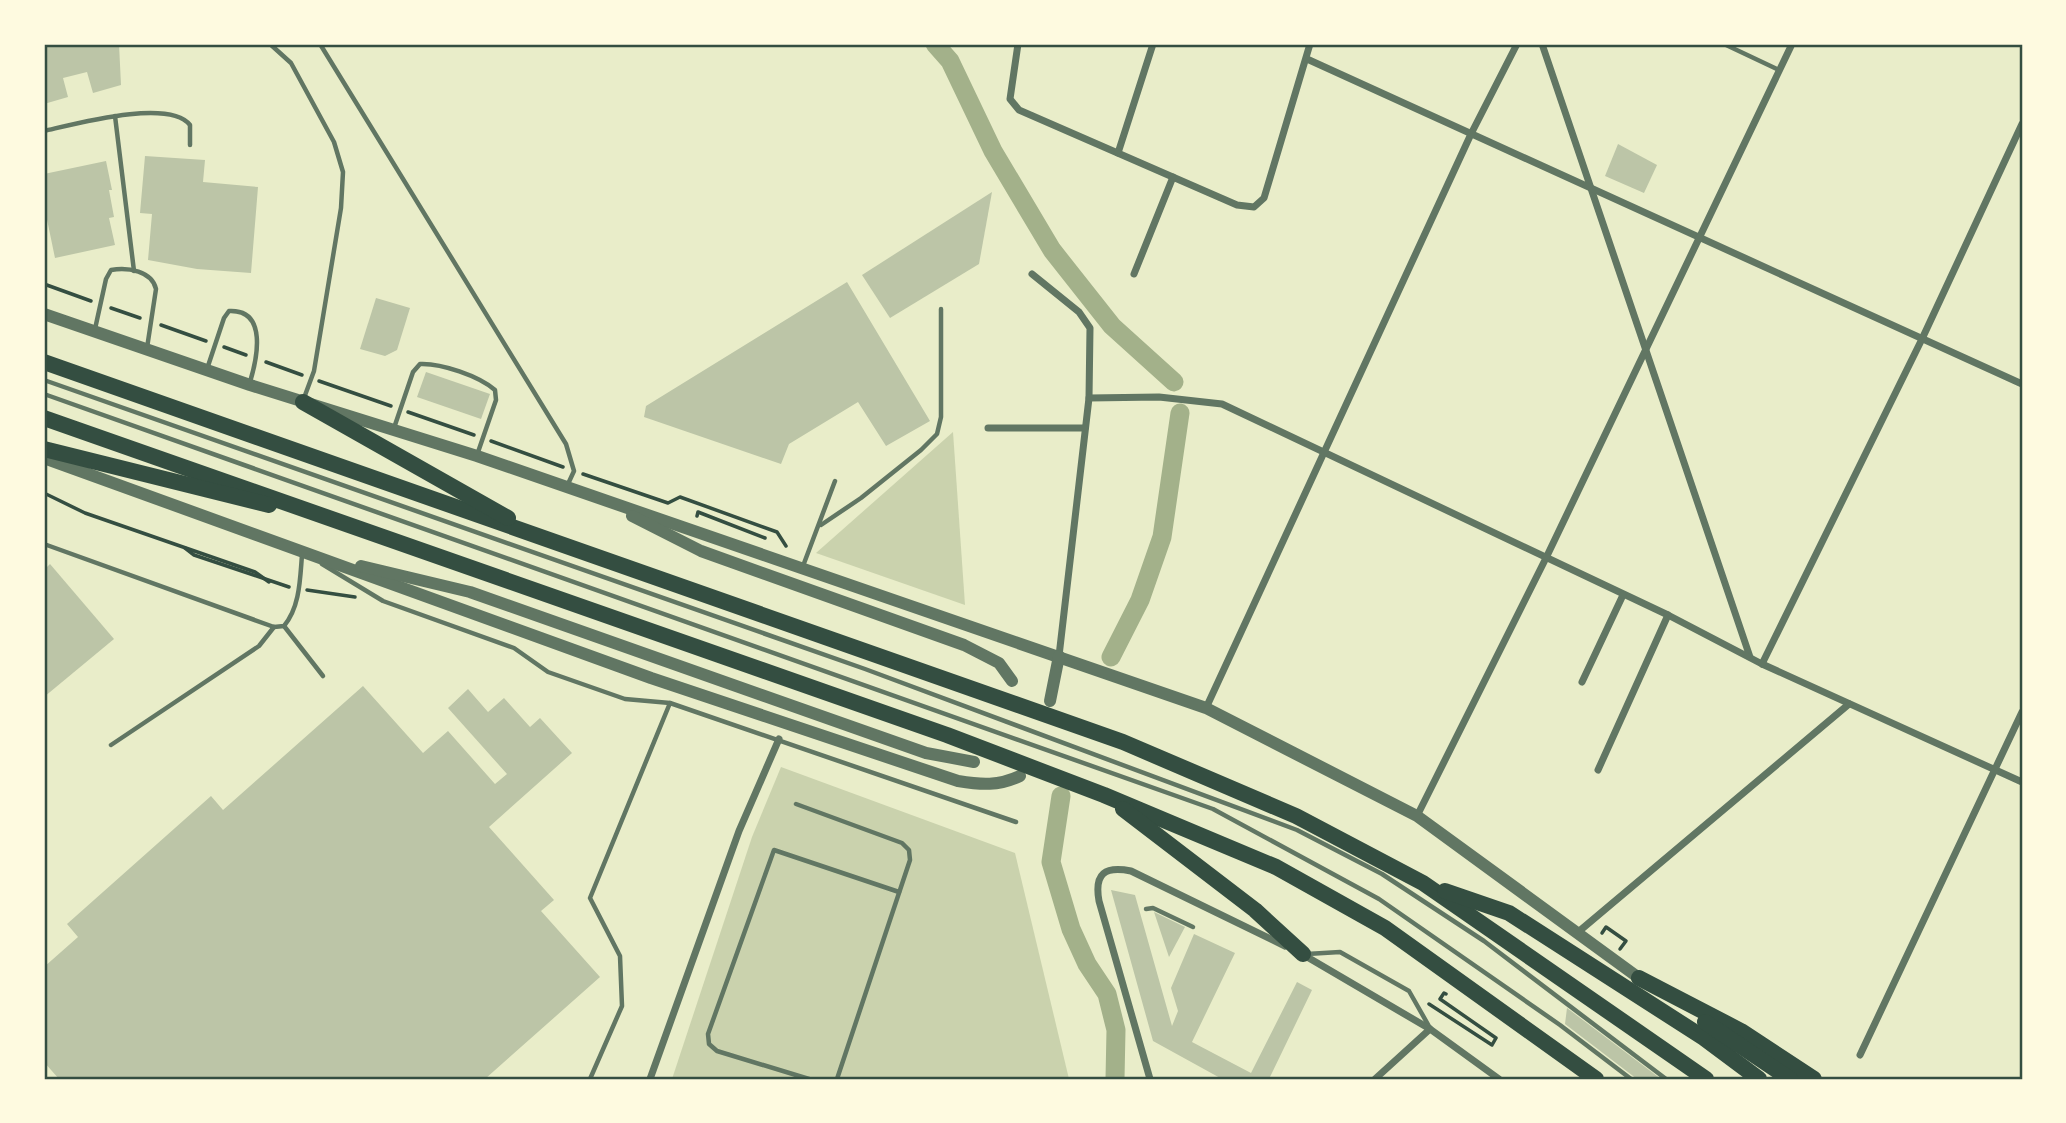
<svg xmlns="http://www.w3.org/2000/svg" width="2066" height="1123" font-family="'Libre Baskerville',serif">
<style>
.green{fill:#cad2ad}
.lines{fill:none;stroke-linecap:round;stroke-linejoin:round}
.canal{stroke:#a3b18a;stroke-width:19}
.building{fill:#bcc5a7}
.path{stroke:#344e41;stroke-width:3.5}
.service{stroke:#617663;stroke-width:4.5}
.minor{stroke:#617663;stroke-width:7}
.tertiary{stroke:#617663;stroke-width:12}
.trunk{stroke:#344e41;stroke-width:16}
.neatline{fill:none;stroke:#344e41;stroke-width:2.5}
</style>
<rect width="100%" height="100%" fill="#e9edc9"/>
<!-- green -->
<g class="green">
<polygon points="953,432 965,605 816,553"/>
<polygon points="781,767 1015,853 1069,1079 672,1079 752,837"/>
</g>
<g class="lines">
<!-- canal -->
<g class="canal">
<polyline points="935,44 950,61 993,151 1052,250 1112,326 1174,382"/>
<polyline points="1111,657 1140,600 1162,537 1180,413"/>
<polyline points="1061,796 1051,862 1071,929 1087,964 1107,994 1116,1030 1115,1079"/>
</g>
</g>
<!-- building -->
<g class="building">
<polygon points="44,44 119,44 121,85 93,93 87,72 63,78 68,97 44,104"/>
<polygon points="1618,144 1657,165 1644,193 1605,176"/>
<polygon points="145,156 205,160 203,182 258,187 251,273 197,269 148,260 152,214 140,213"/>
<polygon points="106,161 112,190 109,190 114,217 109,218 115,245 55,258 44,205 44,174"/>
<polygon points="992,192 979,264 890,318 862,275"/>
<polygon points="847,282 930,421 886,446 858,402 789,444 781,464 644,417 646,406"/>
<polygon points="376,298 410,308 397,350 385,356 360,349"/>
<polygon points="426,372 490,394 481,419 417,397"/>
<polygon points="50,564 114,639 44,697 44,570"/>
<polygon points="363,686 423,753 448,731 495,784 507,774 448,708 468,689 488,712 504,698 530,727 540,718 572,753 489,827 554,900 541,911 600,977 485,1079 59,1079 44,1062 44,967 78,937 67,924 211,796 223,810"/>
<polygon points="1111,890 1135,895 1172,1026 1178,1011 1171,988 1194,934 1235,953 1192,1042 1251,1073 1297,982 1312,990 1269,1079 1222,1079 1153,1041"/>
<polygon points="1154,912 1185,927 1169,957"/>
<polygon points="1567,1008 1661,1079 1637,1079 1565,1024"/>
</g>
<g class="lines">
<!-- path -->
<g class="path">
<polyline points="44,284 91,301"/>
<polyline points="111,308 140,318"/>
<polyline points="161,325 206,341"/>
<polyline points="224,347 246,355"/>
<polyline points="266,362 302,375"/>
<polyline points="319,381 391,406"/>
<polyline points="408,412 474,435"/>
<polyline points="491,441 563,467"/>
<polyline points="583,474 668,503 680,497 777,532 786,546"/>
<polyline points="44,493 85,513 255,572 269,582"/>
<polyline points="697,516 698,512 765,538"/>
<polyline points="185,548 194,555 289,587"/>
<polyline points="307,590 355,597"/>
<polyline points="1602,933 1606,927 1626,941 1620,949"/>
<polyline points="1429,1004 1492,1045 1496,1038 1440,999 1444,993 1446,994"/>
</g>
<!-- service -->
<g class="service">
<polyline points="270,44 291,63 334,142 343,172 341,208 314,371 304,398"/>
<polyline points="320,44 566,444 574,471 568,484"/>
<polyline points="1724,44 1779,70"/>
<polyline points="115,116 134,271"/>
<path d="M44 131C75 124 169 98 190 125V145"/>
<path d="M95 329 106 279 111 270C128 267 152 271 156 289L147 348"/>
<path d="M207 369 224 318 229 311C268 309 257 359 250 382"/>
<polyline points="44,380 865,669 1297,830 1382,874 1484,941 1666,1079"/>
<polyline points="44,394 1213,809 1379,899 1560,1025 1631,1079"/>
<path d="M394 428 413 372 420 364C441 363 479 376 495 390L496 400 477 455"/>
<polyline points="821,525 861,498 921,450 937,434 941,417 941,309"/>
<path d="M44 544 274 627 284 626C300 607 300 579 302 555"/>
<polyline points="322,564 383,601 514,648 548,672 625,699 670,703 1016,822"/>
<polyline points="803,566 835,481"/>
<polyline points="284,626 323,676"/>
<polyline points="111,745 259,646 274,627"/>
<polyline points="796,804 902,843 909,850 910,860 837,1079"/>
<polyline points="1146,909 1153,908 1193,927"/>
<polyline points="1307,954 1340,952 1409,991 1430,1028"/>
<polyline points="590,1079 622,1006 620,956 590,898 670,703"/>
<polyline points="809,1079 717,1051 709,1044 708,1034 774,850 899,892"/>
</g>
<!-- minor -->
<g class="minor">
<polyline points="1018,44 1010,99 1019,110 1237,205 1254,207 1264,198 1310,44"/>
<polyline points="1542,44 1750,657"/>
<polyline points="1307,59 2022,384"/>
<polyline points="1118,153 1153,44"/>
<polyline points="1032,274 1079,312 1090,328 1089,398 1059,656"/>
<polyline points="1134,274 1173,177"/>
<polyline points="1089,398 1159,397 1222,404 1668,615 1762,664 2022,782"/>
<polyline points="988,428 1085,428"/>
<polyline points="1762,664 1922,339 2022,124"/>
<polyline points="1582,682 1623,595"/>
<polyline points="1206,708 1471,134 1517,44"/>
<polyline points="1598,770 1668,615"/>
<polyline points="1417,816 1546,558 1792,44"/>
<polyline points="1577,933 1849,704"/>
<polyline points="1302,954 1430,1029 1499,1079"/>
<polyline points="1860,1055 2022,712"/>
<polyline points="650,1079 739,831 779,739"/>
<path d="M1150 1079 1099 901C1094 873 1105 866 1131 871L1285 946"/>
<polyline points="1375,1079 1430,1029"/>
</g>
<!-- tertiary -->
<g class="tertiary">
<polyline points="44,314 250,385 477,456 1206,708 1417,816 1639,978"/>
<path d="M44 458 651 678 958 781C982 785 998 786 1020 776"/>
<polyline points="632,516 701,551 964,645 999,663 1012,681"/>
<polyline points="361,566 470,592 926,753 974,762"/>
<polyline points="1050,701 1059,656"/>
</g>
<!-- trunk -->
<g class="trunk">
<polyline points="44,362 1123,742 1296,816 1423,883 1706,1079"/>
<polyline points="303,402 508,518"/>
<polyline points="44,418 947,735 1104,795 1276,867 1385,928 1596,1079"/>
<polyline points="44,449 269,505"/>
<polyline points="1123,809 1255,910 1303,954"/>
<polyline points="1445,891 1509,913 1704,1038 1759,1079"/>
<polyline points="1639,978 1741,1031 1814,1079"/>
<polyline points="1705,1022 1790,1079"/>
</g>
</g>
<!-- border -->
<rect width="2066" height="1123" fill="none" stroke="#fefae0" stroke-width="91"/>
<rect x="46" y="46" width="1975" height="1032" class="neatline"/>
</svg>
